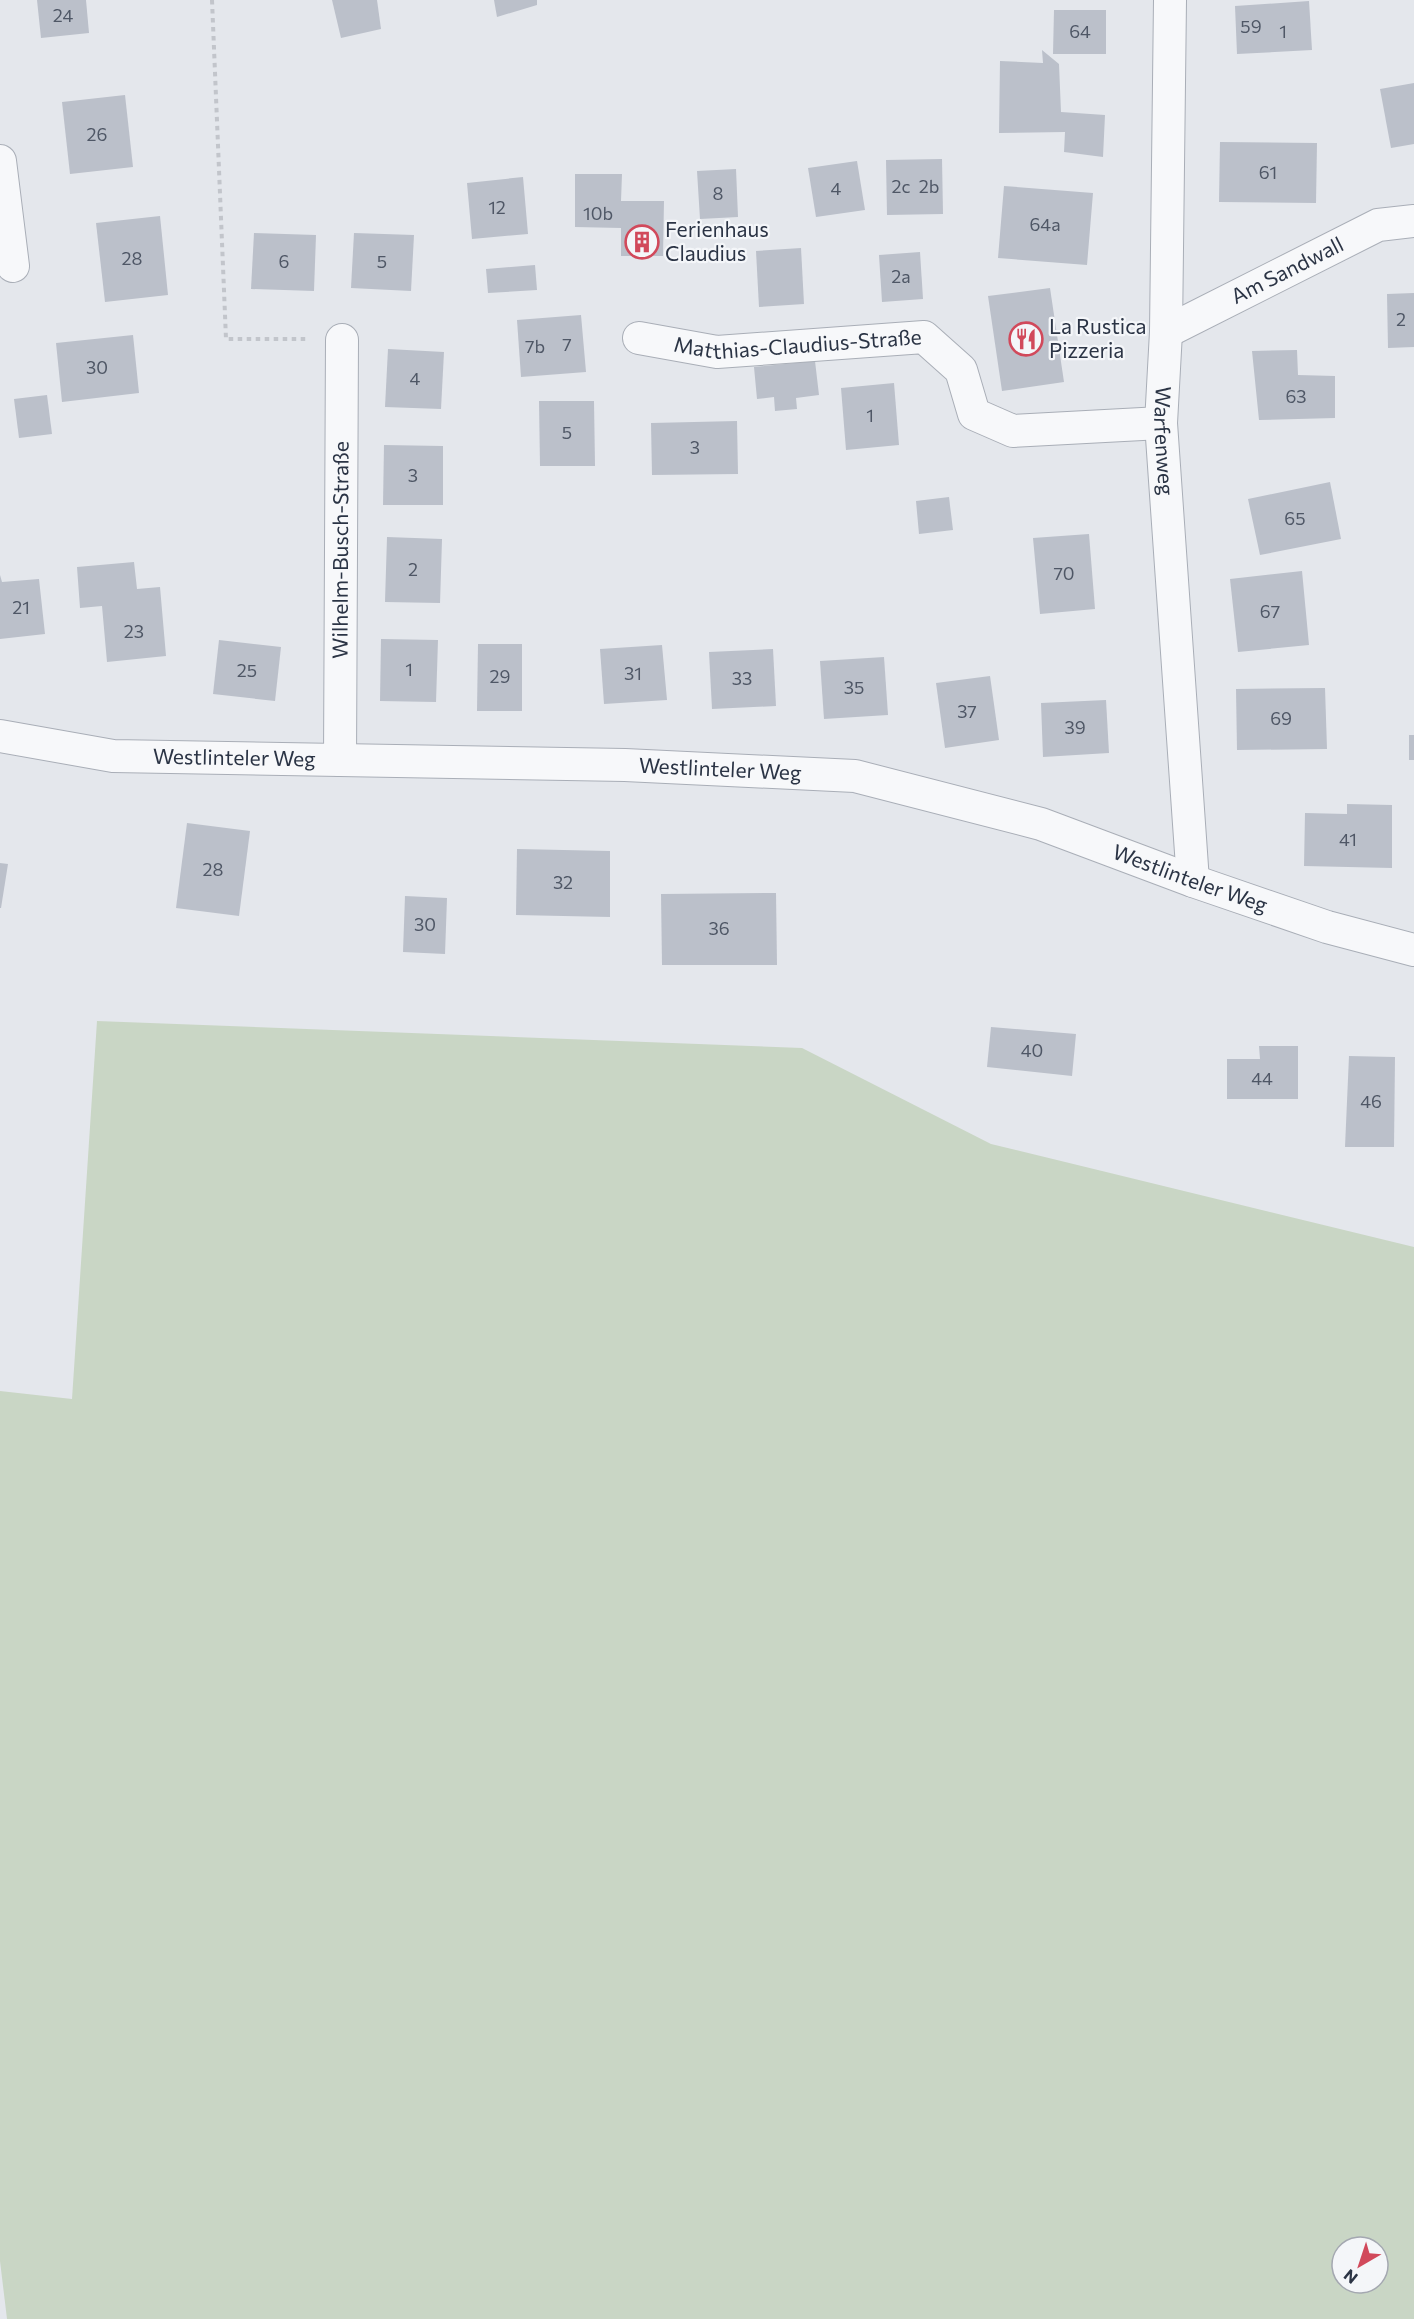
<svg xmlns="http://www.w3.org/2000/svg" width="1414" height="2319" font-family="Commissioner,sans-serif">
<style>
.green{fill:#c9d6c5;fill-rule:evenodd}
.building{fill:#bbc0ca}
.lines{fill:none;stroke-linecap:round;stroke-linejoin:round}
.street-casing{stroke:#a9aeb7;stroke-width:34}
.path{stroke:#c2c5cb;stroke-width:4;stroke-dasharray:4.5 4.5;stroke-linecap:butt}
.street{stroke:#f7f8fa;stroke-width:32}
.labels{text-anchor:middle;stroke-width:4.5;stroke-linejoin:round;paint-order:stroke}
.number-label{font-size:18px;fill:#4f5766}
.poi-label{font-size:21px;fill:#2b3445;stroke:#f4f6f9;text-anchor:start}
.street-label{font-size:21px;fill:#2b3445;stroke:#f4f6f9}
</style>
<rect width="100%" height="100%" fill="#e4e7ec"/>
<!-- green -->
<path class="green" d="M97 1021 802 1048 991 1144 1414 1247V2319H7L0 2261V1391L72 1399ZM1342 2247H1378V2283H1342Z"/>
<!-- building -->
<g class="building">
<polygon points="37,0 86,0 89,33 41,38"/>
<polygon points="332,0 377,0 381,29 341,38"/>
<polygon points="494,0 537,0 537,5 497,17"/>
<polygon points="1309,1 1312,50 1237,54 1235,6"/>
<polygon points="1054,10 1106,10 1106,54 1053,54"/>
<polygon points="1042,50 1059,64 1061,112 1105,115 1103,157 1064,152 1065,132 999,133 1000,61 1043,63"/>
<polygon points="1414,83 1414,144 1391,148 1380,89"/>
<polygon points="125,95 133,167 70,174 62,102"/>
<polygon points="1220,142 1317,143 1316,203 1219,202"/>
<polygon points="942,159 943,214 887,215 886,160"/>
<polygon points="857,161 865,210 816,217 808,168"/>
<polygon points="736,169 738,217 700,219 697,171"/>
<polygon points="575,174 622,174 621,201 664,201 663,256 621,256 621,228 575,227"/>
<polygon points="523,177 528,234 472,239 467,183"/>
<polygon points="1004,186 1093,193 1087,265 998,258"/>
<polygon points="160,216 168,295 105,302 96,223"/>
<polygon points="254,233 316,235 314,291 251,289"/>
<polygon points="354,233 414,235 411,291 351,288"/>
<polygon points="801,248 804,304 759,307 756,251"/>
<polygon points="920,252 923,299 882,302 879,255"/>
<polygon points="535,265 537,290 488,293 486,269"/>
<polygon points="1050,288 1064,382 1002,391 988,296"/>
<polygon points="1414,293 1414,347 1388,348 1387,294"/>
<polygon points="581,315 586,372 521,377 517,320"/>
<polygon points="133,335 139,393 62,402 56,343"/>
<polygon points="388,349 444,352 441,409 385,407"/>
<polygon points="1297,350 1298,375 1335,376 1335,418 1259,420 1252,351"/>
<polygon points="815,361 819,395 796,398 797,409 775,411 774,397 757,399 754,367"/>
<polygon points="894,383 899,445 846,450 841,388"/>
<polygon points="47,395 52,434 19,438 14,399"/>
<polygon points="539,401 594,401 595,466 540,466"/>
<polygon points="737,421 738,474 652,475 651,423"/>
<polygon points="384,445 443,446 443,505 383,505"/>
<polygon points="1330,482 1341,539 1260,555 1248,499"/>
<polygon points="949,497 953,530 919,534 916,501"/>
<polygon points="1089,534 1095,609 1040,614 1033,538"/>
<polygon points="387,537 442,539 440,603 385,602"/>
<polygon points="134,562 137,589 160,587 166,656 107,662 102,606 80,608 77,567"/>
<polygon points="1302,571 1309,645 1238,652 1230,579"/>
<polygon points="0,575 2,582 39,579 45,634 0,639"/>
<polygon points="381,639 438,640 436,702 380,701"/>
<polygon points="219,640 281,647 275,701 213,694"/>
<polygon points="478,644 522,644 522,711 477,711"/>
<polygon points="662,645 667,700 604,704 600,649"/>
<polygon points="773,649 776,706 712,709 709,652"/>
<polygon points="884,657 888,715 824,719 820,661"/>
<polygon points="990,676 999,740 945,748 936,683"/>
<polygon points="1325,688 1327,749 1237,750 1236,689"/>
<polygon points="1106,700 1109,753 1043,757 1041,703"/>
<rect x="1409" y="735" width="5" height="25"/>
<polygon points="1347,804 1392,805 1392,868 1304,866 1305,813 1347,814"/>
<polygon points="187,823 250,831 239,916 176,908"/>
<polygon points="517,849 610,851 610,917 516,915"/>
<polygon points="0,863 8,864 1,908 0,908"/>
<polygon points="776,893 777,965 662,965 661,894"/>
<polygon points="405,896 447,898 445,954 403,952"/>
<polygon points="991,1027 1076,1034 1072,1076 987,1067"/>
<polygon points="1259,1046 1298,1046 1298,1099 1227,1099 1227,1059 1260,1059"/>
<polygon points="1349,1056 1395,1057 1394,1147 1345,1147"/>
</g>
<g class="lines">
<defs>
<g id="street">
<path id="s1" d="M1170 0 1166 332 1161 423 1193 881"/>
<polyline points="0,161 13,266"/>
<path id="s2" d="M1166 332 1378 225 1414 221"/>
<path id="s3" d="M639 338 717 352 924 337 961 370 974 414 1013 431 1161 423"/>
<path id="s4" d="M0 736 113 756 625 765 855 776 1041 824 1193 881 1327 927 1414 950"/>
<path id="s5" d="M340 760 342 340"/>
</g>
</defs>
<!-- street casing -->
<use href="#street" class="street-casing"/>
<!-- path -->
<polyline class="path" points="212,0 226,339 309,339"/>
<!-- street -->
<use href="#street" class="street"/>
</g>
<!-- icons -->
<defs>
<symbol id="building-ring" viewBox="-11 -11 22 22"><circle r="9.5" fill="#f4f6f9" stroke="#d1495b" stroke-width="1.5"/><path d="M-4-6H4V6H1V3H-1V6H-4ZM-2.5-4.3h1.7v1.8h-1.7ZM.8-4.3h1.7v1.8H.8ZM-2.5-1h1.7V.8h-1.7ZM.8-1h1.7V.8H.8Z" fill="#d1495b"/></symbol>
<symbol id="restaurant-ring" viewBox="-11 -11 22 22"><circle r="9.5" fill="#f4f6f9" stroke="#d1495b" stroke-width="1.5"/><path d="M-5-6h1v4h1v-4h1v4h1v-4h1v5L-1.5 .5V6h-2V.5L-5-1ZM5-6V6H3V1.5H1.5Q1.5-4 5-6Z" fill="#d1495b"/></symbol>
</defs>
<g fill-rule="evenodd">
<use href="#building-ring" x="623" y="223" width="38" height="38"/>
<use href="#restaurant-ring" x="1007" y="320" width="38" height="38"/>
</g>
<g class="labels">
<!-- number labels -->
<g class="number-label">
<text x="63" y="22">24</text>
<text x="1251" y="33">59</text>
<text x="1080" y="38">64</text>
<text x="1283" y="38">1</text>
<text x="97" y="141">26</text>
<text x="1268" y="179">61</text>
<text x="901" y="193">2c</text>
<text x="929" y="193">2b</text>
<text x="836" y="195">4</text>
<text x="718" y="200">8</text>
<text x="497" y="214">12</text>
<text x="598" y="220">10b</text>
<text x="1045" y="231">64a</text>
<text x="132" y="265">28</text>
<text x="284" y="268">6</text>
<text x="382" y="268">5</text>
<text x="901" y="283">2a</text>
<text x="1401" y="326">2</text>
<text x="567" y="351">7</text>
<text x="535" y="353">7b</text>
<text x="97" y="374">30</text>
<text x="415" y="385">4</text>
<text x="1296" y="403">63</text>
<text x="870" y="422">1</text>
<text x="567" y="439">5</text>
<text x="695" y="454">3</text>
<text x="413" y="482">3</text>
<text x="1295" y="525">65</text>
<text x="413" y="576">2</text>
<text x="1064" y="580">70</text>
<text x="21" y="614">21</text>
<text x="1270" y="618">67</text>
<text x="134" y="638">23</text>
<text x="409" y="676">1</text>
<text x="247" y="677">25</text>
<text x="633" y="680">31</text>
<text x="500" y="683">29</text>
<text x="742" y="685">33</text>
<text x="854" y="694">35</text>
<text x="967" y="718">37</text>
<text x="1281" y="725">69</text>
<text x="1075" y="734">39</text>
<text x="1348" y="846">41</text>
<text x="213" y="876">28</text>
<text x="563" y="889">32</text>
<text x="425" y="931">30</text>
<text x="719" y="935">36</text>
<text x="1032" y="1057">40</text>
<text x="1262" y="1085">44</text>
<text x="1371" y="1108">46</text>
</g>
<!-- poi labels -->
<g class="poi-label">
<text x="665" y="237">Ferienhaus<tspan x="665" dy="24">Claudius</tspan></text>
<text x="1049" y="334">La Rustica<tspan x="1049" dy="24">Pizzeria</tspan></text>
</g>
<!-- street labels -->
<g class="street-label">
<text dy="7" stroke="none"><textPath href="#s2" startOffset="136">Am Sandwall</textPath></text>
<text dy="7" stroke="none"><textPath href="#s3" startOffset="160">Matthias-Claudius-Straße</textPath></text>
<text dy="7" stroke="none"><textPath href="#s1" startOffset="441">Warfenweg</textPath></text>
<text dy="7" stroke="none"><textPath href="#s5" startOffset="210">Wilhelm-Busch-Straße</textPath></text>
<text dy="7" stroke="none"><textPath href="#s4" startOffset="236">Westlinteler Weg</textPath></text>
<text dy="7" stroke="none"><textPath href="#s4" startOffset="722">Westlinteler Weg</textPath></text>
<text dy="7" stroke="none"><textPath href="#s4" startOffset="1208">Westlinteler Weg</textPath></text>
</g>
</g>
<!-- north arrow -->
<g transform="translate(1360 2265) rotate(219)"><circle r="28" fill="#f4f6f9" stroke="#a4a8b1" stroke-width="1.5"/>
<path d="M0-4.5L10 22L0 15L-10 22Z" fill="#d1495b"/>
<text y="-9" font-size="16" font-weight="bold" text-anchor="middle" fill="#2b3445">N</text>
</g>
</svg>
